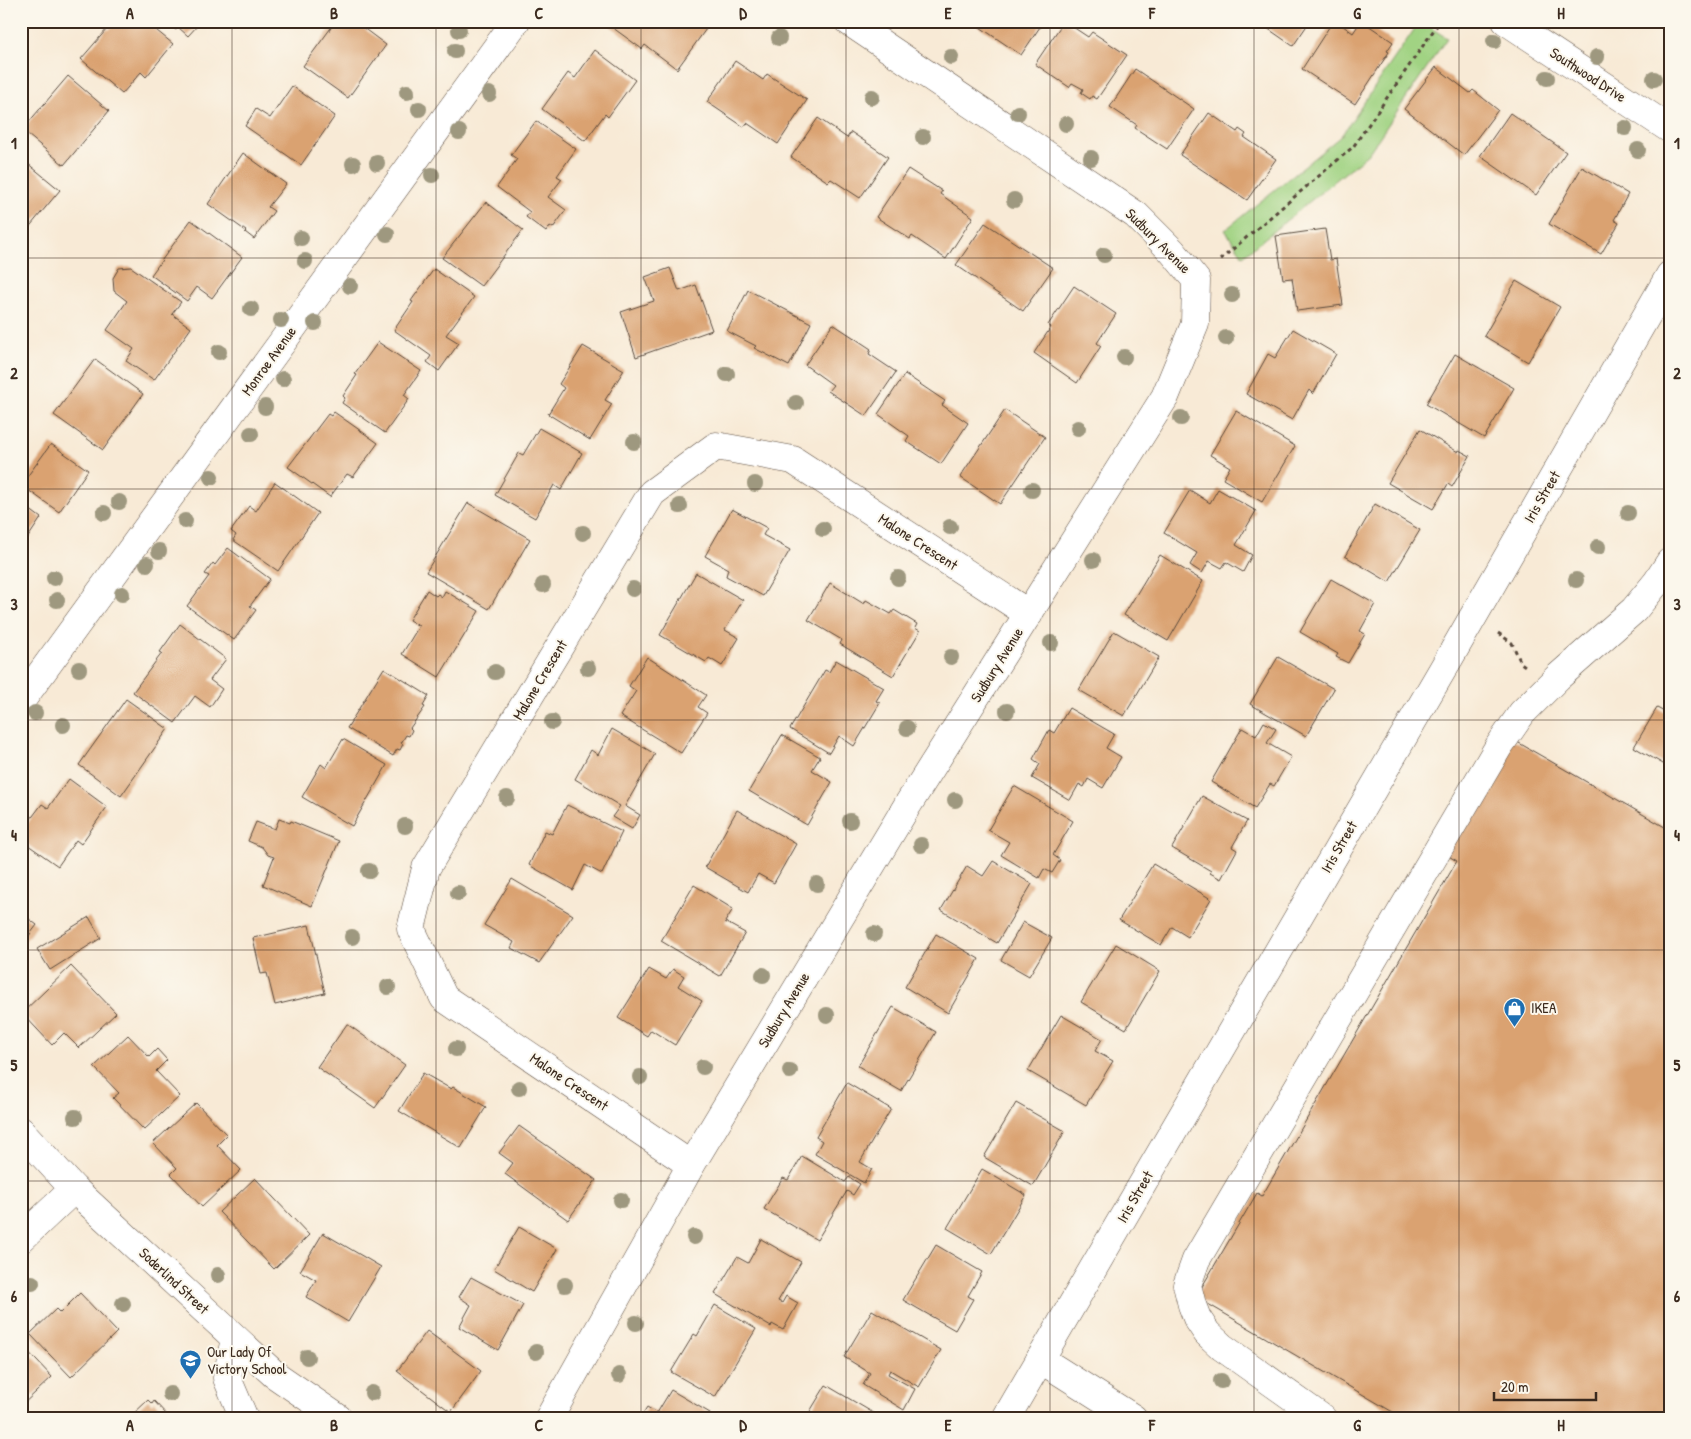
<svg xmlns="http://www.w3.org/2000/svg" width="1691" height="1439" font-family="'Patrick Hand',sans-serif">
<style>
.green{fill:#a1d383;stroke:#6e7e50}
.building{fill:#daa271}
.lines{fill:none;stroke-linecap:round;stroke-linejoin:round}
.minor-casing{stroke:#57473a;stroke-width:29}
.path{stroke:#57473a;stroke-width:3;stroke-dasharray:4 4;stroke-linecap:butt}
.minor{stroke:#fff;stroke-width:28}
.tree{fill:#9e987f}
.grid{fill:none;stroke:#3b2a1e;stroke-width:1;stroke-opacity:0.55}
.labels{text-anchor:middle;stroke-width:4;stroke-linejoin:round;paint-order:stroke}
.street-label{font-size:15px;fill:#3b2a1e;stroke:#fbf7ec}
.poi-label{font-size:15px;fill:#3b2a1e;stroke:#fbf7ec;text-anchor:start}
.neatline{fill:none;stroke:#3b2a1e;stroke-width:2}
.grid-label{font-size:16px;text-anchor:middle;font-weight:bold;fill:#3b2a1e}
</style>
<rect width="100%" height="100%" fill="#fbf7ec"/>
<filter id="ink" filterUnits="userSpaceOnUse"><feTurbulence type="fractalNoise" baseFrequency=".02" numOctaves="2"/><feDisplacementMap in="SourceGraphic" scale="10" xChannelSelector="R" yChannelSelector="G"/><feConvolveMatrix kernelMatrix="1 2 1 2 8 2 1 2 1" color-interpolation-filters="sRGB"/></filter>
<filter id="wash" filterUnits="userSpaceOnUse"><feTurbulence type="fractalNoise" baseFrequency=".0096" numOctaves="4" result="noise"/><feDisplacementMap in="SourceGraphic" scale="20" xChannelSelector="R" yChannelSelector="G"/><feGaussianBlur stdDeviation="1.12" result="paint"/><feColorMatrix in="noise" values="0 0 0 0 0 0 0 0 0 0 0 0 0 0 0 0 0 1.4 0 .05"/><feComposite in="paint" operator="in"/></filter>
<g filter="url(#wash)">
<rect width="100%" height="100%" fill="#f8ead6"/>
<!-- green -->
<polygon class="green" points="1420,21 1447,38 1368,154 1243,256 1225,230 1341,136"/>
<g id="blocks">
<!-- building -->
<g class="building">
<polygon points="117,21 145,21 173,44 146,77 141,72 122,94 81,59 107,29 109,30"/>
<polygon points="165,21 193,21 198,25 188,36 178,27 176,30"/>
<polygon points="336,21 354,21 386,45 348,98 303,66"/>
<polygon points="611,21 696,21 706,29 677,69 645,45 642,49 609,25"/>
<polygon points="971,21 1044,21 1021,55"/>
<polygon points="1064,21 1088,37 1092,32 1127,55 1097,99 1092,96 1090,99 1081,93 1083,89 1072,83 1069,87 1035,64"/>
<polygon points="1224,21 1236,21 1232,27"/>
<polygon points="1257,21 1310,21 1293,46"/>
<polygon points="1333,21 1336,21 1353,33 1361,21 1362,21 1393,42 1387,51 1389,52 1355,104 1302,69"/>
<polygon points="595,50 635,80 608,117 605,114 585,141 542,109 568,73 575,78"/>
<polygon points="735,61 763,80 767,74 807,100 778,144 747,123 744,127 707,102"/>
<polygon points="1436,67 1470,93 1473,90 1498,110 1464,155 1404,109"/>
<polygon points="1135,69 1194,109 1167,149 1135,128 1137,125 1110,107"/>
<polygon points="68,76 109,111 64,165 22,130"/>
<polygon points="292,86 335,116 301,165 245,126 256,109 270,118"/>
<polygon points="1209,113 1237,132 1239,129 1246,134 1244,137 1276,159 1247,200 1180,155"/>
<polygon points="1510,113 1566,152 1536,195 1480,156"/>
<polygon points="818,118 847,138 851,132 888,157 860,198 831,179 828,182 791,157"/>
<polygon points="536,121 576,149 557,176 562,179 548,197 566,210 553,228 550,226 546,232 526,217 530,212 497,187 517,159 511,155"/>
<polygon points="243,153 286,184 268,207 274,211 254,239 245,232 246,231 208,204"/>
<polygon points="21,158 60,190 21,237"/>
<polygon points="1582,167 1628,194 1614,220 1619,223 1601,254 1549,224"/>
<polygon points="908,169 942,191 940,194 973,217 946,259 912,236 910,239 876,217"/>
<polygon points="486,202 523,230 481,286 442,258"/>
<polygon points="191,220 242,257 212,298 197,287 187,301 151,275"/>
<polygon points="985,223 1053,268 1023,311 956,265"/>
<polygon points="1325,229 1330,260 1336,259 1343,305 1297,311 1292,278 1283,279 1276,236"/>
<polygon points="131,267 181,302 172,314 191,328 154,380 126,361 134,349 107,330 127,301 114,291 113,278 119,268"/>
<polygon points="670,268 679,291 696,285 712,330 636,357 621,312 654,301 645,277"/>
<polygon points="434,269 474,297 446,335 459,343 439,371 427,362 431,356 394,330 413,302 411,301"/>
<polygon points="1516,281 1560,307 1528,362 1484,336"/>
<polygon points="1074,286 1116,314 1097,343 1101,346 1077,383 1034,353 1051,327 1048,325"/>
<polygon points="748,290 811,323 789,366 754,348 756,346 727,331"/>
<polygon points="833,324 871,349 869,354 896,372 866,416 828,391 833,385 805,365"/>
<polygon points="1293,329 1336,354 1313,394 1309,390 1292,420 1246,394 1268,354 1275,358"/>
<polygon points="378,342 421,371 404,395 409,399 385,433 342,403 345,398 343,396 357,375 355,374"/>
<polygon points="583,346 624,370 605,400 612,404 590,440 548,414 564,388 559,384"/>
<polygon points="1455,354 1514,388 1484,438 1426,404"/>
<polygon points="95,359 143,394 103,450 54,415"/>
<polygon points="905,374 945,401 942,405 968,423 941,464 906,441 909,436 878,414"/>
<polygon points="1005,410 1045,437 1000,504 960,477"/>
<polygon points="1236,411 1295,446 1262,502 1223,479 1230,467 1210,455"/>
<polygon points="334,412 378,443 353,477 347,474 330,497 288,467 328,414 331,416"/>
<polygon points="539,428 582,453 561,490 554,485 535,518 495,495 519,453 523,455"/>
<polygon points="1420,429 1458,452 1459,450 1470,456 1452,487 1448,484 1433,509 1388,483"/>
<polygon points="51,444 88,470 59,512 21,485"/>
<polygon points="275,482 318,513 278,571 233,540 236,535 231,531 249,506 256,511"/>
<polygon points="1218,489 1256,511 1236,545 1252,555 1243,572 1226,562 1222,568 1209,561 1202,573 1190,565 1197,553 1164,533 1190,490 1210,503"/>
<polygon points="21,503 41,518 21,548"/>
<polygon points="468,503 530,539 489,609 426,572"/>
<polygon points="1375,504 1420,530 1389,582 1345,556"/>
<polygon points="732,509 767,528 763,535 790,550 763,596 726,576 728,569 705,556"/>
<polygon points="228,548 270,579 250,606 256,610 234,640 187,606 209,576 205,574 213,563 215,565"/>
<polygon points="1160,555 1203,581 1168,641 1124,615"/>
<polygon points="696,573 743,600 725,630 739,638 722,666 709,658 706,662 660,635"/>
<polygon points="1331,579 1375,604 1360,631 1365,634 1348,663 1336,657 1338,654 1300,632"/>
<polygon points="830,583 864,604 866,600 891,614 894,610 917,624 915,628 920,631 893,676 840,644 842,640 808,620"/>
<polygon points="427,590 436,596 438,594 442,597 445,591 479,611 439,677 402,654 419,626 409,620"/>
<polygon points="180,624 226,659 210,680 222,689 210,707 195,696 175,723 133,692 162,653 160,652"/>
<polygon points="1114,631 1159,657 1124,716 1079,690"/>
<polygon points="647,657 706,695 698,707 707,713 681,753 620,716 636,691 629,686"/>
<polygon points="1278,657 1334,689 1306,736 1250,704"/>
<polygon points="836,660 884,688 876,701 880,703 854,746 839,736 829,753 790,729 825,670 829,672"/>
<polygon points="384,668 429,696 423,706 425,707 410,728 412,730 409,736 406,735 401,743 403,744 400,750 397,749 393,756 347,728"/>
<polygon points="126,699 168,729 121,796 79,765"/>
<polygon points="1069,708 1114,734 1106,748 1121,757 1103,788 1088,779 1084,787 1079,784 1070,800 1032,778 1040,764 1033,759 1049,730 1054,733"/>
<polygon points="1657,708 1670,715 1670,768 1634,747"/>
<polygon points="1264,722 1276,729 1267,743 1291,757 1274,786 1270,784 1255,808 1211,782 1242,728 1256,736"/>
<polygon points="612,729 655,754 625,806 640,815 632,829 612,817 620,806 575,779 591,750 598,755"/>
<polygon points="782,735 820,757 812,770 832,782 807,825 749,791"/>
<polygon points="343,739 387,765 352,826 302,797 321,764 326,768"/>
<polygon points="1512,739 1670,830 1670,1418 1403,1418 1196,1297 1257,1193 1262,1196 1457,861 1445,854"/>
<polygon points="69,779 107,807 81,844 76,840 58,866 21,840 21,832 42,804 48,808"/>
<polygon points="1014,786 1073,821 1053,855 1060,860 1052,873 1044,869 1039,878 1001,855 1009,842 988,830"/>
<polygon points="1202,796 1247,821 1232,847 1237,850 1221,879 1210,873 1211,871 1172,848"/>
<polygon points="567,805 622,832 602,874 585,865 573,890 529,865 545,831 552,834"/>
<polygon points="737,810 796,844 774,883 758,874 748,892 705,867"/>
<polygon points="279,819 290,823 291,821 339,841 312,906 263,885 274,857 268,855 262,847 248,841 256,822 275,829"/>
<polygon points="993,861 1032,884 997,943 941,910 967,866 983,876"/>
<polygon points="1153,864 1211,899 1188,937 1172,927 1161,945 1119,920"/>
<polygon points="512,879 573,915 539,963 511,948 514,942 484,925"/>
<polygon points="694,885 733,909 725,922 745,933 720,976 661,941"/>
<polygon points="21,913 37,925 21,946"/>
<polygon points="89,917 101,938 50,970 37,949"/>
<polygon points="1023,922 1052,938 1029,976 1001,960"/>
<polygon points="309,925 325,993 275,1005 267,973 261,974 253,938"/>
<polygon points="936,934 979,959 948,1013 905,987"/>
<polygon points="1116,944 1160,971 1126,1029 1081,1002"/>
<polygon points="71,966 116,1013 79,1048 64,1033 52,1045 22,1013"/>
<polygon points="649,969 666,979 673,969 684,976 678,986 702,1001 675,1045 651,1030 647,1036 618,1018"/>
<polygon points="893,1007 936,1032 901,1091 858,1066"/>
<polygon points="1061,1015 1102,1039 1095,1051 1113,1061 1086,1105 1028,1071"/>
<polygon points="347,1024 405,1065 375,1108 317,1067"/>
<polygon points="128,1035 149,1057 157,1049 167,1060 156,1071 180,1096 144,1130 113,1098 119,1093 94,1067"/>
<polygon points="423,1073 451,1089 453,1087 486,1107 461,1148 399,1111"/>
<polygon points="847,1083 891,1109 860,1162 872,1169 864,1183 815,1154 822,1141 816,1137"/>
<polygon points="196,1103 227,1135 217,1145 241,1170 202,1207 171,1174 177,1168 153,1143"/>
<polygon points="1016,1103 1065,1131 1033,1186 984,1157"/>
<polygon points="519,1126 596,1180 568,1220 505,1174 513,1163 499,1153"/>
<polygon points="802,1156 845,1182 849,1177 860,1184 853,1195 847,1191 817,1240 764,1209 783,1178 788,1180"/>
<polygon points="982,1169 1026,1195 991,1254 947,1228"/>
<polygon points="255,1178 309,1235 274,1269 219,1212"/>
<polygon points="519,1227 557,1249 532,1292 494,1269"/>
<polygon points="323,1233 381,1267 348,1322 306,1297 316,1280 300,1271"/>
<polygon points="761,1239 801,1262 778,1301 782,1303 786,1296 798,1303 783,1330 772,1324 771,1327 715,1294 737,1257 748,1263"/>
<polygon points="936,1245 982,1272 968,1296 973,1299 955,1330 903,1300"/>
<polygon points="471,1277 523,1305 498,1350 459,1327 471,1305 459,1297"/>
<polygon points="80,1293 117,1332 71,1377 30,1334 56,1309 60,1313"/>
<polygon points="715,1305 756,1329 715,1397 671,1372 694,1334 697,1336"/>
<polygon points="872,1310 941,1350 919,1387 890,1370 888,1374 915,1389 904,1410 863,1385 870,1373 844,1357"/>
<polygon points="427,1331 481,1371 451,1412 397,1371"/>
<polygon points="21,1344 52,1377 21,1406"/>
<polygon points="826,1385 882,1418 806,1418"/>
<polygon points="671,1390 710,1413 707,1418 640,1418 647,1407 657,1413"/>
<polygon points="148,1400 152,1404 154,1401 167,1415 165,1418 129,1418"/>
</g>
</g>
</g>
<g filter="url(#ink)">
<use href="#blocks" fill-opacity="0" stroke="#57473a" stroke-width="1"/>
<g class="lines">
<defs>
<g id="minor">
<polyline points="1506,21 1670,129"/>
<polyline points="21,701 516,21"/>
<polyline points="21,1131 74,1189 274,1374 338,1418"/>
<polyline points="691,1165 444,998 411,929 426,868 652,493 716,446 793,460 1029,614"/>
<polyline points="21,1239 74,1189"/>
<polyline points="235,1338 227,1378 244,1418"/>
<polyline points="1040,1359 1133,1418"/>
<polyline points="549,1418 691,1165 907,806 1165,397 1195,324 1196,280 1172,251 1136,215 848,21"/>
<polyline points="1006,1418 1454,650 1670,275"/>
<polyline points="1322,1418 1222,1347 1207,1333 1197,1318 1192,1305 1187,1285 1196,1260 1499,746 1522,713 1558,677 1634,610 1657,582 1670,562"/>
</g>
</defs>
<!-- minor casing -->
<use href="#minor" class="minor-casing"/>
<!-- path -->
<g class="path">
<polyline points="1220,260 1353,147 1440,21"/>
<polyline points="1498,633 1512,643 1521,663 1525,666"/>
</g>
<!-- minor -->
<use href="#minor" class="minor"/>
</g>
<!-- trees -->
<g class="tree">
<circle cx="459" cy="30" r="8"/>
<circle cx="779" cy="38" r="8"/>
<circle cx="1494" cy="41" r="8"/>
<circle cx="455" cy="51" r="8"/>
<circle cx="951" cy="57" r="8"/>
<circle cx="1597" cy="57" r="8"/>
<circle cx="1547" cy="78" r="8"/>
<circle cx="1654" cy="79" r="8"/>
<circle cx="407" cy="92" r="8"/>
<circle cx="489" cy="94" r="8"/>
<circle cx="872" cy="97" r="8"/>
<circle cx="419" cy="109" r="8"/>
<circle cx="1018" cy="113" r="8"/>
<circle cx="1066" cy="124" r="8"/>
<circle cx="1625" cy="128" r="8"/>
<circle cx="459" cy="132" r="8"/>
<circle cx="923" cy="137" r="8"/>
<circle cx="1638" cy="150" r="8"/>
<circle cx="1091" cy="158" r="8"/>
<circle cx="377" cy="163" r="8"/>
<circle cx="353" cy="164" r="8"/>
<circle cx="432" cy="175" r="8"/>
<circle cx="1014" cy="200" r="8"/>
<circle cx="387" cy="234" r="8"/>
<circle cx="301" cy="238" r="8"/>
<circle cx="1104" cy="255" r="8"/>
<circle cx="305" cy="261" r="8"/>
<circle cx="350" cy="286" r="8"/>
<circle cx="1232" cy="295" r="8"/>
<circle cx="251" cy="309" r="8"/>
<circle cx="281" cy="320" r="8"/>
<circle cx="315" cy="323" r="8"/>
<circle cx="1226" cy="338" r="8"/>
<circle cx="219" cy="352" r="8"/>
<circle cx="1124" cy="357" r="8"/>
<circle cx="727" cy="374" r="8"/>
<circle cx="283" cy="379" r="8"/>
<circle cx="796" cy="403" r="8"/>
<circle cx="265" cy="407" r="8"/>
<circle cx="1181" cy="418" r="8"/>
<circle cx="1078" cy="428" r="8"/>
<circle cx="251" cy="434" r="8"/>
<circle cx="634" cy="442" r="8"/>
<circle cx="211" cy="477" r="8"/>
<circle cx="755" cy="484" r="8"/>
<circle cx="1032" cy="490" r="8"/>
<circle cx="119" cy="502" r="8"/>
<circle cx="680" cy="506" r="8"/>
<circle cx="104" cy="513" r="8"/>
<circle cx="1628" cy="513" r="8"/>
<circle cx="185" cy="521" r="8"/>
<circle cx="950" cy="527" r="8"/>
<circle cx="823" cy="529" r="8"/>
<circle cx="583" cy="533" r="8"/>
<circle cx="1598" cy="547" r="8"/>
<circle cx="159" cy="551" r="8"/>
<circle cx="1093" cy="560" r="8"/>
<circle cx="147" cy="564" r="8"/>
<circle cx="54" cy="578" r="8"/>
<circle cx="898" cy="578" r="8"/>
<circle cx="1576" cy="580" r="8"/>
<circle cx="543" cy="585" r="8"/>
<circle cx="633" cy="589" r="8"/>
<circle cx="122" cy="594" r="8"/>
<circle cx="57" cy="600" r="8"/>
<circle cx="1051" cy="643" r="8"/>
<circle cx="951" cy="657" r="8"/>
<circle cx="588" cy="668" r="8"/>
<circle cx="79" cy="669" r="8"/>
<circle cx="495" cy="672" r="8"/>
<circle cx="1007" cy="711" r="8"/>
<circle cx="35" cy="713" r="8"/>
<circle cx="552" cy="722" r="8"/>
<circle cx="63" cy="725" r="8"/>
<circle cx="907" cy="728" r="8"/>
<circle cx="507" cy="798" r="8"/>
<circle cx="955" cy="800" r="8"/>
<circle cx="850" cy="821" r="8"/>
<circle cx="405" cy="826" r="8"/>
<circle cx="921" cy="845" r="8"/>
<circle cx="369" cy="871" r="8"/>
<circle cx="817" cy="884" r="8"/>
<circle cx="458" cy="893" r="8"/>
<circle cx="874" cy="934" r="8"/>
<circle cx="352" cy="937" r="8"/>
<circle cx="763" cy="975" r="8"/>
<circle cx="388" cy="987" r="8"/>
<circle cx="827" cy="1015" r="8"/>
<circle cx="456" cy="1049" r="8"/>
<circle cx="703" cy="1067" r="8"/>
<circle cx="790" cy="1071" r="8"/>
<circle cx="640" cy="1077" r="8"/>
<circle cx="519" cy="1088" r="8"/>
<circle cx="75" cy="1117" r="8"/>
<circle cx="621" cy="1200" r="8"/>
<circle cx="694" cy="1237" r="8"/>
<circle cx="218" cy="1275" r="8"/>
<circle cx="32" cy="1283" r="8"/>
<circle cx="565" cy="1285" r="8"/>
<circle cx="123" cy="1304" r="8"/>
<circle cx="636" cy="1323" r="8"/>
<circle cx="536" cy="1352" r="8"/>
<circle cx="307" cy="1357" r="8"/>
<circle cx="619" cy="1375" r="8"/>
<circle cx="1221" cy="1381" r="8"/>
<circle cx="372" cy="1393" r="8"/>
<circle cx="170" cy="1394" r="8"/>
</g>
</g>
<!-- grid -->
<path class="grid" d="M232 21V1418M436 21V1418M641 21V1418M846 21V1418M1050 21V1418M1254 21V1418M1459 21V1418M21 258H1670M21 489H1670M21 720H1670M21 950H1670M21 1181H1670"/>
<!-- icons -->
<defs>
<symbol id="shop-pin" viewBox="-11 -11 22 30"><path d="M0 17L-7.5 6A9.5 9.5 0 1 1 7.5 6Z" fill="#1f6fb2" stroke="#fbf7ec"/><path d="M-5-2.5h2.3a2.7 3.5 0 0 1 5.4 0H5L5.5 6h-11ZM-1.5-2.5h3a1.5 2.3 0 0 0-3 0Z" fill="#fff"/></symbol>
<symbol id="school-pin" viewBox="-11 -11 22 30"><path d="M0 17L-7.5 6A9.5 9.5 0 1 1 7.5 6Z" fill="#1f6fb2" stroke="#fbf7ec"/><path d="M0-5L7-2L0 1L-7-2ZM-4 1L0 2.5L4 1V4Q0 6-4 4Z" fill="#fff"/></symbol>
</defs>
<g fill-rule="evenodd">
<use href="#shop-pin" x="1502" y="996" width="25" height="34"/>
<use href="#school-pin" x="178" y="1348" width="25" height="34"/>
</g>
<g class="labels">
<!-- street labels -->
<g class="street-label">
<text transform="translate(1588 75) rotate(33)" y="5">Southwood Drive</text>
<text transform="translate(1158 241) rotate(45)" y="5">Sudbury Avenue</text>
<text transform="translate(269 361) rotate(-54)" y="5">Monroe Avenue</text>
<text transform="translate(1542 497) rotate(-60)" y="5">Iris Street</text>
<text transform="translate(918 542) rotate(33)" y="5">Malone Crescent</text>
<text transform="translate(997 665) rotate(-58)" y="5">Sudbury Avenue</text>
<text transform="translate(540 680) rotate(-59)" y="5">Malone Crescent</text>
<text transform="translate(1339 847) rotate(-60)" y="5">Iris Street</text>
<text transform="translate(784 1010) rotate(-59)" y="5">Sudbury Avenue</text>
<text transform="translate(569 1082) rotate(34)" y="5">Malone Crescent</text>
<text transform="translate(1135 1197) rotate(-60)" y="5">Iris Street</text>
<text transform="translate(174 1281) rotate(43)" y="5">Soderlind Street</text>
</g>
<!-- poi labels -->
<g class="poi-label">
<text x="1531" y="1013">IKEA</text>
<text x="207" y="1357">Our Lady Of<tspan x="207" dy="17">Victory School</tspan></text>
</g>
</g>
<!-- margin -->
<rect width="1691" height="1439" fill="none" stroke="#fbf7ec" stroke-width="55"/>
<!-- scale -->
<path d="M1494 1392v8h102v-8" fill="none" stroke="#3b2a1e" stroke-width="2.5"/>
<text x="1501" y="1392" font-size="15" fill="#3b2a1e" stroke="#fbf7ec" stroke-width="4" paint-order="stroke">20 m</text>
<rect x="28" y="28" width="1636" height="1384" class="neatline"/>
<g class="grid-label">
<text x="130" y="19">A</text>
<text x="334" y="19">B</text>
<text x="539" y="19">C</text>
<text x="743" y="19">D</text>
<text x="948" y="19">E</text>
<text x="1152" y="19">F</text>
<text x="1357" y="19">G</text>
<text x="1561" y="19">H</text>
<text x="14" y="149">1</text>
<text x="1677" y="149">1</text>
<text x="14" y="379">2</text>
<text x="1677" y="379">2</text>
<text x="14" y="610">3</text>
<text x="1677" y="610">3</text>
<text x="14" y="841">4</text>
<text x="1677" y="841">4</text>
<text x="14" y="1071">5</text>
<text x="1677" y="1071">5</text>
<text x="14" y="1302">6</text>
<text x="1677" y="1302">6</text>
<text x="130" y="1431">A</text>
<text x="334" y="1431">B</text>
<text x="539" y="1431">C</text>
<text x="743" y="1431">D</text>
<text x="948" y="1431">E</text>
<text x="1152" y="1431">F</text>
<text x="1357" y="1431">G</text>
<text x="1561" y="1431">H</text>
</g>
</svg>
